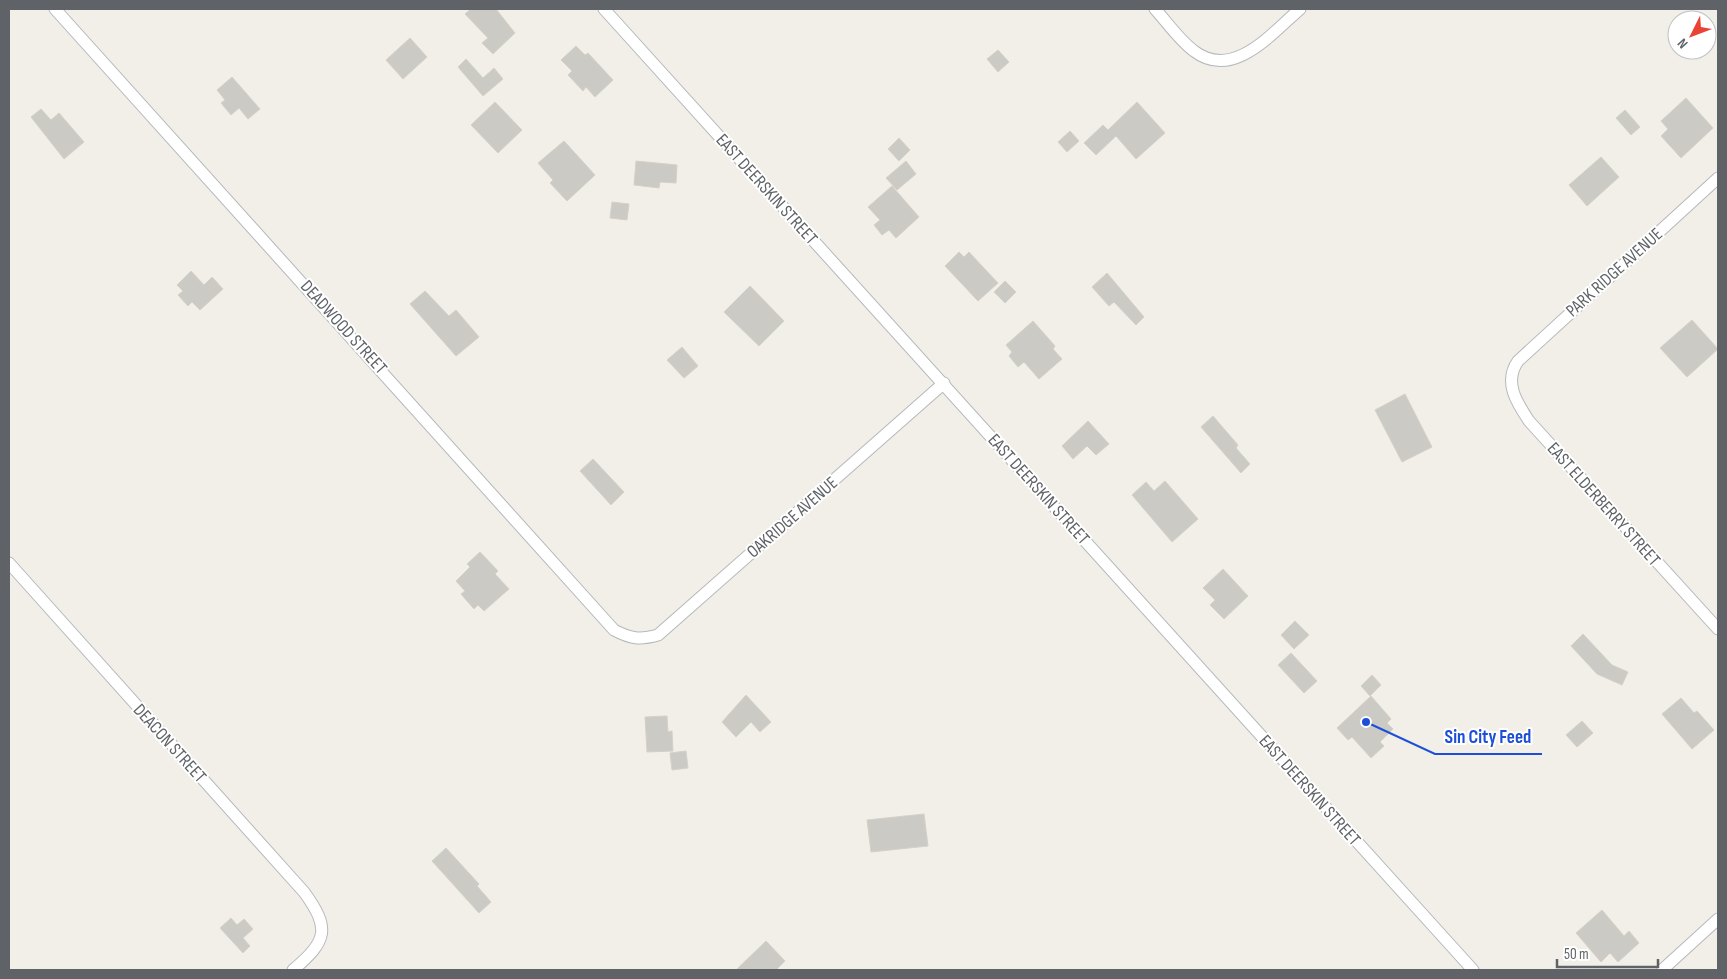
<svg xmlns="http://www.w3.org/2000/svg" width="1727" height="979" font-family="'Sofia Sans Condensed',sans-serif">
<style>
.building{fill:#cccac5;stroke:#d6d1c6}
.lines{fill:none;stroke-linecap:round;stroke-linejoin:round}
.minor-casing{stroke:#b5b8bc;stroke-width:13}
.minor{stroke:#fff;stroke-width:11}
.labels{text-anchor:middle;stroke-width:4;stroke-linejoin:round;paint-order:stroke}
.street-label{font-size:18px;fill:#5f6368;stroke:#fff}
.leader{fill:none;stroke:#1d4ed8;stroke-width:2}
.callout-dot{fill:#1d4ed8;stroke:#fff;stroke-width:2}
.callout-label{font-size:19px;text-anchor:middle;font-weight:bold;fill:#1d4ed8;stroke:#fff;stroke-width:4;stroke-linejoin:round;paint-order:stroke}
</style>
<rect width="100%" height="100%" fill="#f1efe8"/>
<!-- building -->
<g class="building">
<polygon points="471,9 496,9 515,33 493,54 482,43 488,38 465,14"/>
<polygon points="410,38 427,57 403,79 386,60"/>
<polygon points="576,46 585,55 588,53 613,80 595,97 586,87 583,91 568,75 572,71 561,60"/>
<polygon points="998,50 1009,62 998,72 987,59"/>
<polygon points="466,59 483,78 494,68 503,79 483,96 458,67"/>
<polygon points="232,77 260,109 248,119 239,108 231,115 221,103 225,100 217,90"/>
<polygon points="1686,98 1713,128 1681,158 1661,136 1668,129 1661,121"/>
<polygon points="495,102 522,130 498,153 471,125"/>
<polygon points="1137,102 1165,133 1136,159 1116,136 1096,155 1084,143 1103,125 1108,130"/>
<polygon points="41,109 51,120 59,113 84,142 64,159 31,117"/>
<polygon points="1625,110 1640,127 1631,135 1616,118"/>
<polygon points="1070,131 1079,141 1067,152 1058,142"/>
<polygon points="899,138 910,150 899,161 888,149"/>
<polygon points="564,141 595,175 567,201 550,183 553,180 538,163"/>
<polygon points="1601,157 1619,177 1587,206 1569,185"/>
<polygon points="636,161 677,165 676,183 660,182 659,188 634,185"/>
<polygon points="906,161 916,174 897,190 886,178"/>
<polygon points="892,186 919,217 896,238 889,230 882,235 874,225 880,220 868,207"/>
<polygon points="612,202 629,204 627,220 610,218"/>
<polygon points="959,252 964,257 969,252 998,283 978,301 945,266"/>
<polygon points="191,271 204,285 212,277 223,289 200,310 192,302 188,306 178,295 183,291 177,285"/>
<polygon points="1107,273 1144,317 1136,325 1114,302 1109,306 1092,287"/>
<polygon points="1005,281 1016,292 1005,303 994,292"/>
<polygon points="750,286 784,321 759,346 724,312"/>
<polygon points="425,291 449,316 456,310 479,337 456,356 410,304"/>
<polygon points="1692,320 1718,349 1687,377 1660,348"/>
<polygon points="1033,321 1055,346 1053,349 1062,359 1039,379 1024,362 1018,367 1009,356 1012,352 1006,345"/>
<polygon points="682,347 698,366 684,378 667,360"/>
<polygon points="1405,394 1432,447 1402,462 1375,410"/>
<polygon points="1213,416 1238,445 1236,448 1250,464 1241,473 1201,427"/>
<polygon points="1088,421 1109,444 1096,455 1087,446 1073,459 1062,446"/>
<polygon points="593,459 624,492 611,505 580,471"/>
<polygon points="1165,481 1198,519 1172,542 1132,495 1146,482 1154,491"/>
<polygon points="480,552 498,571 495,574 509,589 484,611 478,605 474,609 461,594 465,591 456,581 470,567 467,564"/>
<polygon points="1223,569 1248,596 1224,619 1210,605 1215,600 1203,588"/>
<polygon points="1295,621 1309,635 1294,649 1281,635"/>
<polygon points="1583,634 1612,665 1628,672 1622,685 1597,674 1571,646"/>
<polygon points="1291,653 1317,681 1304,693 1278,665"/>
<polygon points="1372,675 1381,685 1370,696 1361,686"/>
<polygon points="746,695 771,722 760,732 751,722 736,737 722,722"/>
<polygon points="1371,696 1391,719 1387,723 1393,729 1380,742 1384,746 1371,758 1352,737 1348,740 1337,728"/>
<polygon points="1681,698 1694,713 1697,711 1714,730 1692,749 1662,714"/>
<polygon points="667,716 668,732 672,731 673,751 647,752 645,717"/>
<polygon points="1582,721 1593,733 1577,747 1566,735"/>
<polygon points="686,751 688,768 672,770 670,753"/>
<polygon points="924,814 928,846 871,852 867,820"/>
<polygon points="446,848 479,884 477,886 491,902 479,913 432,861"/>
<polygon points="1602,910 1624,936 1629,931 1639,943 1618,962 1610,953 1601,962 1576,933"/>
<polygon points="231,918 237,925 244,919 253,929 243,938 250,946 243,953 220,928"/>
<polygon points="766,941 785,961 776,970 736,970"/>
</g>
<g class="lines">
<defs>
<g id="minor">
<path d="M55 9 614 630C631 639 640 640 658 635L944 383"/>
<polyline points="604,9 1473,970"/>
<path d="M1155 9C1167 22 1179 40 1194 51 1233 81 1272 33 1300 9"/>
<path d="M1718 178 1518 361C1503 382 1517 403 1529 421L1718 629"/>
<path d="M9 563 304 892C331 929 327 941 293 970"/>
<polyline points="1662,970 1718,919"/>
</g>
</defs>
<!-- minor casing -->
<use href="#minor" class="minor-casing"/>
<!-- minor -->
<use href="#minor" class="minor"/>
</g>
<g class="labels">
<!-- street labels -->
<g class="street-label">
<text transform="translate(767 189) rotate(48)" y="6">EAST DEERSKIN STREET</text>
<text transform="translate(1614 272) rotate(-42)" y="6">PARK RIDGE AVENUE</text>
<text transform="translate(344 327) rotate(48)" y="6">DEADWOOD STREET</text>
<text transform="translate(1039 489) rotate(48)" y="6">EAST DEERSKIN STREET</text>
<text transform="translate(1604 504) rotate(48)" y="6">EAST ELDERBERRY STREET</text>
<text transform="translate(792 517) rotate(-41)" y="6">OAKRIDGE AVENUE</text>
<text transform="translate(170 743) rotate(48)" y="6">DEACON STREET</text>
<text transform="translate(1310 790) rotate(48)" y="6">EAST DEERSKIN STREET</text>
</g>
</g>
<!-- callouts -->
<path class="leader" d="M1366 722L1435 754H1542"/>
<circle class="callout-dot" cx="1366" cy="722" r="5"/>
<g class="callout-label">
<text x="1488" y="743">Sin City Feed</text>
</g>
<!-- border -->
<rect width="1727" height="979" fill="none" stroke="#5f6368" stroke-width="20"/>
<!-- north arrow -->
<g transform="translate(1692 35) rotate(228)"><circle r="24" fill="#ffffff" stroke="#bfc1c3"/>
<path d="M0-4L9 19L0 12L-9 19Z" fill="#ea4335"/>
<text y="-8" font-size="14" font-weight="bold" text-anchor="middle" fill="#5f6368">N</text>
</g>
<!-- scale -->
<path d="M1557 959v8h101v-8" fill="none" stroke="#5f6368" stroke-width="2.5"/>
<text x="1564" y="959" font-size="15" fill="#5f6368" stroke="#ffffff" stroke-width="4" paint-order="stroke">50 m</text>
</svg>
